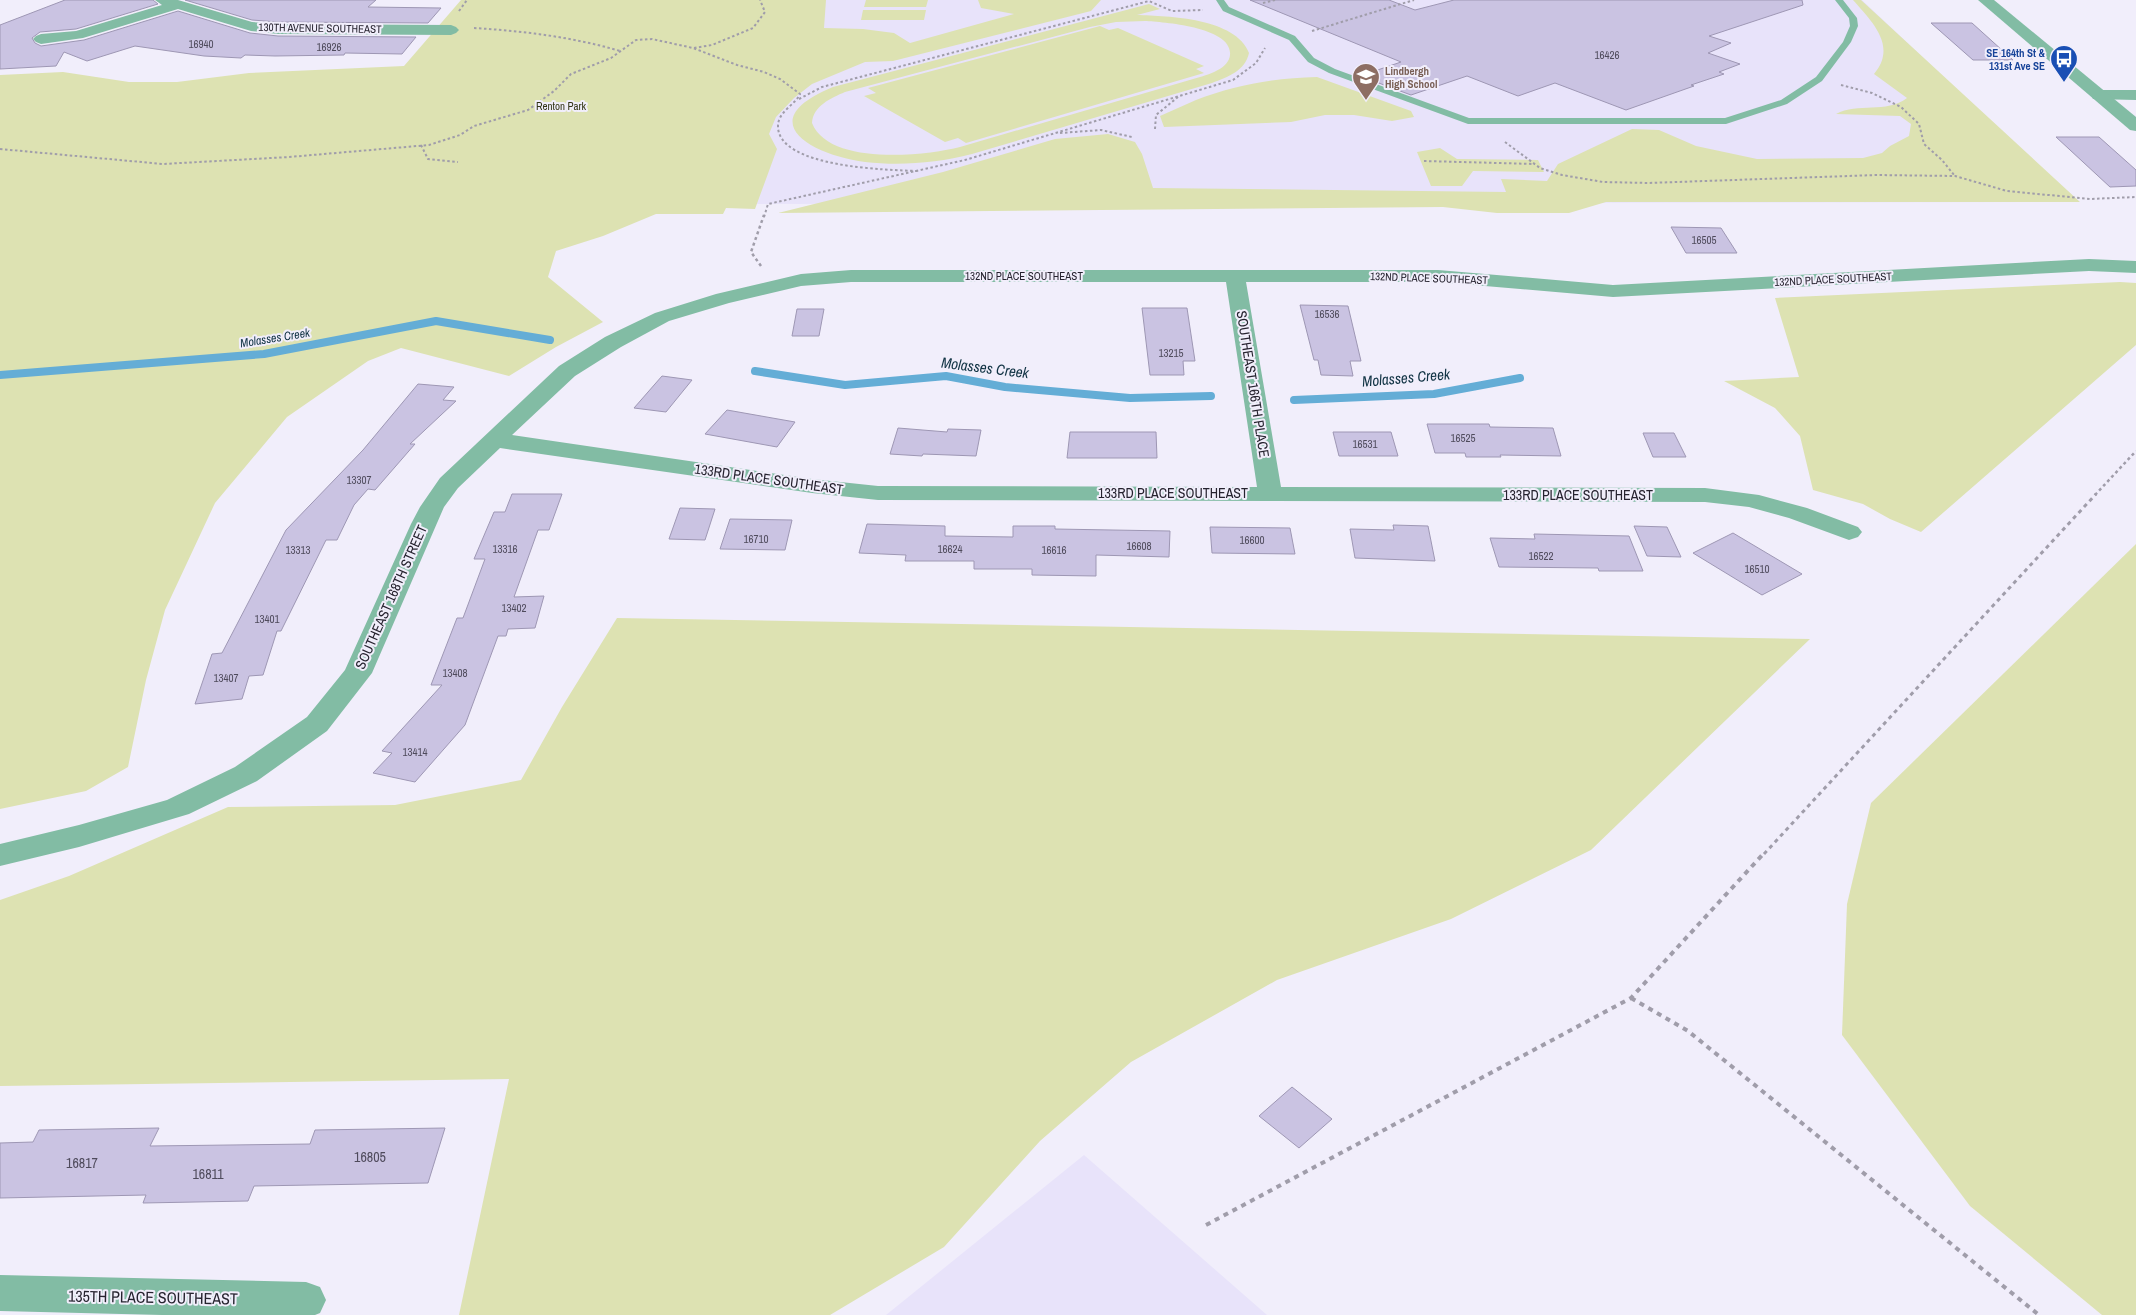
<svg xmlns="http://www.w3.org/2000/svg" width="2136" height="1315" font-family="'Archivo Narrow',sans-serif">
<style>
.built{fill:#e8e3fa}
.green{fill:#dde2b2;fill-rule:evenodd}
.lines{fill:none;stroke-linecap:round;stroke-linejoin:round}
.stream{stroke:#64add6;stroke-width:8}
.building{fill:#cac3e2;stroke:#9e97b4}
.path-far3{stroke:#a09daa;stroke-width:2;stroke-dasharray:2.5 2.5;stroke-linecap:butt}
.path-far2{stroke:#a09daa;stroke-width:2.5;stroke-dasharray:3 3;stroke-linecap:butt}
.path-far1{stroke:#a09daa;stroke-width:3;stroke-dasharray:4 4;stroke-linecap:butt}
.path{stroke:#a09daa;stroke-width:4;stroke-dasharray:5 5;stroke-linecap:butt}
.service{fill:#82bca4;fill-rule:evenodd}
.minor{fill:#82bca4;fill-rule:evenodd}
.tertiary{fill:#82bca4;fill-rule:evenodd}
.labels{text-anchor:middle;stroke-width:4;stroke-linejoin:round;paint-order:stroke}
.far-street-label{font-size:11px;fill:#26232f;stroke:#f1eefb}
.number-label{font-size:11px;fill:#4f4b5c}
.far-transit-label{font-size:11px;font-weight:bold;fill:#164399;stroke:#f1eefb;text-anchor:end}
.far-education-label{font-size:11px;font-weight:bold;fill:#785e54;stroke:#f1eefb;text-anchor:start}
.far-park-label{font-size:11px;fill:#323415;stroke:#f1eefb}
.far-water-label{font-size:12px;font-style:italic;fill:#134;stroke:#f1eefb}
.street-label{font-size:14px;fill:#26232f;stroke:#f1eefb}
.near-number-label{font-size:14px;fill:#4f4b5c}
.water-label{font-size:15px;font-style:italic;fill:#134;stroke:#f1eefb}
.near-street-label{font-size:16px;fill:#26232f;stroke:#f1eefb}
</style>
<rect width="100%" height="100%" fill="#f1eefb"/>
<!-- built -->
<g class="built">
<polygon points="799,0 1862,0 2076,202 727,204"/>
<polygon points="1084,1155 1267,1315 886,1315"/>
</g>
<!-- green -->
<g class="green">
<polygon points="461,0 826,0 824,28 863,29 894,33 910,43 1014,14 981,8 978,0 1101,0 1091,11 893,61 865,62 812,84 794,98 776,117 769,134 777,149 755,209 726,208 723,214 656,214 603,236 556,251 548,277 603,322 556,347 509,376 401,348 368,361 287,417 215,503 165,610 146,680 128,767 86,791 0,809 0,75 63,72 129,82 177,82 249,73 404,66"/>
<polygon points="866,0 928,0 926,7 864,7"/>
<path d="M1853 0H1861L2080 202H1606L1569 213H1497L1443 207 778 213 943 172 1055 139 1108 134 1135 142 1142 154 1153 188 1506 192 1501 179 1547 181 1558 164 1632 129 1659 130 1696 146 1757 159 1863 158 1882 153 1890 146 1909 136 1911 124 1900 116 1836 114C1858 102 1886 114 1907 98L1874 74C1878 69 1882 63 1883 56 1887 35 1866 15 1853 0Z"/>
<path d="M1149 4 1160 9 1137 15C1168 16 1236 18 1249 53 1245 71 1228 77 1212 83L972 154C937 163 901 166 865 162 812 155 750 121 833 87ZM1145 21C1163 22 1233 27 1230 55 1229 68 1210 74 1200 77L960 147C925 156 829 166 812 123 813 106 831 98 845 92L1090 27 1116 22Z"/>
<polygon points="863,10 926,10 924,20 861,20"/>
<polygon points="1100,26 1109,30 1118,28 1204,66 1196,69 1204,73 966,143 958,138 945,142 864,96 876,93 868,88"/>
<path d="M1317 77 1411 111 1414 117 1392 121 1354 115H1325L1291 122 1164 127 1160 116C1172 111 1184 105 1196 100 1235 85 1275 78 1317 77Z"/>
<polygon points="1440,148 1457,159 1538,160 1544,172 1473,171 1462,186 1431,186 1417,152"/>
<polygon points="2120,282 2136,283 2136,345 1921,532 1890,519 1863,504 1813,490 1800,436 1775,408 1724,381 1799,377 1775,298"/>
<polygon points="2136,544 2136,1315 2102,1315 1970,1206 1842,1035 1847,904 1871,803"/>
<polygon points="617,618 1810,639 1591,850 1451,919 1277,980 1131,1062 1040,1141 944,1247 830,1315 459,1315 509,1079 0,1086 0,900 69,876 228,807 395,805 521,780 562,707"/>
</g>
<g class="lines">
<!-- stream -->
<g class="stream">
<polyline points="755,371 845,385 946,376 1005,387 1130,398 1211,396"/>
<polyline points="0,375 264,354 436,321 550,340"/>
<polyline points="1294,400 1434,394 1520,378"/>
</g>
</g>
<!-- building -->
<g class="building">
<polygon points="65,0 153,0 158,4 76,29 40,32 32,38 35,43 41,46 84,40 178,11 250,33 278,36 416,37 402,54 345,53 344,55 275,56 245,55 241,58 204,56 135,46 87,61 64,52 56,66 0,69 0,25"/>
<polygon points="185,0 376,0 368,7 441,8 428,23 278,22 252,20"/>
<polygon points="1250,0 1389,0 1415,10 1454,0 1802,0 1803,5 1709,36 1731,43 1708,53 1740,64 1719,72 1724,74 1691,85 1694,86 1626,110 1555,83 1518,96 1467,76 1411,95 1360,76 1401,62"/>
<polygon points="1931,23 1972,23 2013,60 1973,60"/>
<polygon points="2056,137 2099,137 2136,170 2136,186 2110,187"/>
<polygon points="1671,227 1721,228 1737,253 1686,253"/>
<polygon points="1300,305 1348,306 1361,361 1350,361 1353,376 1321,375 1318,360 1314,360"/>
<polygon points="1142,308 1187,308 1195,361 1183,361 1184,375 1150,375"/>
<polygon points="797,309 824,309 819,336 792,336"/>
<polygon points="662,376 692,380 666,412 634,408"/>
<polygon points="418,384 454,387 443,400 456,401 410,444 415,444 375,490 368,489 354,505 337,540 326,540 281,631 277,631 263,675 249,676 242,699 195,704 212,654 222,653 286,530 363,450"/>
<polygon points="727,410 795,422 777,447 705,434"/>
<polygon points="1427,424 1489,424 1490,427 1553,428 1561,456 1500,455 1501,457 1466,457 1465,453 1435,453"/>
<polygon points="898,428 947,432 948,429 981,430 976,456 923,454 922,456 890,454"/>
<polygon points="1070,432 1156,432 1157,458 1067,458"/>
<polygon points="1333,432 1391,432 1398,456 1339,456"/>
<polygon points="1643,433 1674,433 1686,457 1653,457"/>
<polygon points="512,494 562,494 549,530 538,530 514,597 544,596 535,628 508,629 506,636 498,636 465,725 415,782 373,773 392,753 382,751 442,685 431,685 457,618 463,618 485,559 474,559 494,512 505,512"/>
<polygon points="680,508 715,509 705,540 669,539"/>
<polygon points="730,519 792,520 785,550 720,549"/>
<polygon points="867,524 945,526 945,536 1013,537 1013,526 1055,526 1055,529 1170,531 1169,557 1096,555 1096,576 1032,575 1032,569 974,569 974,561 905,561 906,555 859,553"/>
<polygon points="1393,525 1428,526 1435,561 1355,558 1350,529 1394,530"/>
<polygon points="1634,526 1667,527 1681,557 1647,556"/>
<polygon points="1210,527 1290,528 1295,554 1212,553"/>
<polygon points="1733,533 1802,574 1762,595 1693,553"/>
<polygon points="1534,534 1629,536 1643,571 1599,571 1598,568 1499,567 1490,538 1535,539"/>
<polygon points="1292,1087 1332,1119 1299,1148 1259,1116"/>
<polygon points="159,1128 150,1146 310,1144 315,1130 445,1128 428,1183 254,1186 248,1201 143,1203 146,1195 0,1198 0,1143 33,1142 39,1130"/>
</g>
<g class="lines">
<!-- path-far3 -->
<g class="path-far3">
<polyline points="1263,3 1275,0"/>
<polyline points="459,11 467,0"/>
<path d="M474 28C523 31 573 37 620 51"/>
<polyline points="1312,31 1414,0"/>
<polyline points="694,48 712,45 753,28 765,12 760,0"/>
<polyline points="1841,85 1872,93 1901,107 1919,124 1924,144 1942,160 1954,175"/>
<polyline points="799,99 822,87 1149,1 1172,11 1203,10"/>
<polyline points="1155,129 1156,115 1178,97"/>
<polyline points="1060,133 1101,130 1132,137"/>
<polyline points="1505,142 1540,168 1562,175 1603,182 1648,183 1877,175 1955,176 2007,191 2090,199 2136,197"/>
<polyline points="421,145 428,159 458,162"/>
<path d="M0 149 163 164 289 157 429 145 460 135 474 126 528 110 554 91 571 74 611 58 636 40 652 39 693 48 737 65 764 72 780 79 800 94C795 105 779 111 778 125 776 168 889 170 918 171"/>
<polyline points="1424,161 1535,164"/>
<polyline points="764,217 768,204 965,160 1233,80 1256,63 1265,48"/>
</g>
<!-- path-far2 -->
<g class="path-far2">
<polyline points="761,266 751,252 764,215"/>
<polyline points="2095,495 2136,451"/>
</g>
<!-- path-far1 -->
<polyline class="path-far1" points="1764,854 2096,494"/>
<!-- path -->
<g class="path">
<polyline points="1631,998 1688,1031 2039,1315"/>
<polyline points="1206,1225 1631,998 1765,852"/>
</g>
<!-- service -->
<polygon class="service" points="1216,0 1224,0 1229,7 1295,36 1314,58 1335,69 1469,118 1725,118 1781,100 1816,77 1843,42 1850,26 1849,18 1835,0 1843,0 1857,18 1858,26 1851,42 1822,81 1787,104 1726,124 1468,124 1329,73 1308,62 1289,40 1223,11"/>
<!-- minor -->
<g class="minor">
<polygon points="155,0 178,0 252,22 278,24 451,25 456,27 459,30 456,33 451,35 278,34 251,31 178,9 83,38 41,44 36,42 33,39 36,36 41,34 76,31 162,5"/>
<polygon points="2099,90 2136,90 2136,100 2093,99 2091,95 2093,91"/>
<path d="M2089 259 2136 261V273L2089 271 1613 297 1438 282H1246L1281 487 1705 488 1759 495 1807 508 1858 527 1862 532 1858 537 1849 540 1789 518 1749 507 1705 502 878 500 812 493 500 448 458 488 444 507 372 673 327 731 257 781 189 814 79 847 0 866V844L79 825 167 800 235 767 307 717 345 670 411 524 420 507 440 478 559 366 605 337 655 313 716 294 801 274 851 270H1438L1613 285ZM851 282H1226L1257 487 878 486 812 479 512 435 575 376 621 347 669 321 729 303 801 286Z"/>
<polygon points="0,1275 306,1282 320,1287 326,1300 320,1313 315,1315 162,1315 0,1311"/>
</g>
<!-- tertiary -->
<polygon class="tertiary" points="1978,0 1994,0 2136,117 2136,131 2130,130"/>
</g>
<!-- icons -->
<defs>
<symbol id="bus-pin" viewBox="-11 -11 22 30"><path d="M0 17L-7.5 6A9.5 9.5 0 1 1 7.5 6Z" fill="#1a4fb4" stroke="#f1eefb"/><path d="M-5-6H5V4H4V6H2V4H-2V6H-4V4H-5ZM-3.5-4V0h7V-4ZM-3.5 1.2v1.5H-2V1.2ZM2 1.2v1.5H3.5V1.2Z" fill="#fff"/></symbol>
<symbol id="school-pin" viewBox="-11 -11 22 30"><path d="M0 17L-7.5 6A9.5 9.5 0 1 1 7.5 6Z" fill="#8d6e63" stroke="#f1eefb"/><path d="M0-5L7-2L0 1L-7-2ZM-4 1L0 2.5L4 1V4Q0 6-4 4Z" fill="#fff"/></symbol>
</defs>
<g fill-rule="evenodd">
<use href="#bus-pin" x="2048" y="43" width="32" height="43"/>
<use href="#school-pin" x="1350" y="61" width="32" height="43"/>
</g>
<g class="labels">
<!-- far-street labels -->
<g class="far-street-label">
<text transform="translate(320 28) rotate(1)" y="4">130TH AVENUE SOUTHEAST</text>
<text x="1024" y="280">132ND PLACE SOUTHEAST</text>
<text transform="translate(1429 278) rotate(2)" y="4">132ND PLACE SOUTHEAST</text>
<text transform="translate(1833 279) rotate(-3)" y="4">132ND PLACE SOUTHEAST</text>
</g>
<!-- number labels -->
<g class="number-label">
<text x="201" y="48">16940</text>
<text x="329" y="51">16926</text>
<text x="1607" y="59">16426</text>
<text x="1704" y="244">16505</text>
<text x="1327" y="318">16536</text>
<text x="1171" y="357">13215</text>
<text x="1463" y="442">16525</text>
<text x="1365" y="448">16531</text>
<text x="359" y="484">13307</text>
<text x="756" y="543">16710</text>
<text x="1252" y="544">16600</text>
<text x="1139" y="550">16608</text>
<text x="505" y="553">13316</text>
<text x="950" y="553">16624</text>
<text x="298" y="554">13313</text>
<text x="1054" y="554">16616</text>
<text x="1541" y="560">16522</text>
<text x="1757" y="573">16510</text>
<text x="514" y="612">13402</text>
<text x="267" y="623">13401</text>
<text x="455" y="677">13408</text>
<text x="226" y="682">13407</text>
<text x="415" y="756">13414</text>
</g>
<!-- far-transit labels -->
<g class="far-transit-label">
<text x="2045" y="57">SE 164th St &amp;<tspan x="2045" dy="13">131st Ave SE</tspan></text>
</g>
<!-- far-education labels -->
<g class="far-education-label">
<text x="1385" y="75">Lindbergh<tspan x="1385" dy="13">High School</tspan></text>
</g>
<!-- far-park labels -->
<g class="far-park-label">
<text x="561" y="110">Renton Park</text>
</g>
<!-- far-water labels -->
<g class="far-water-label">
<text transform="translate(275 338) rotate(-9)" y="4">Molasses Creek</text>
</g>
<!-- street labels -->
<g class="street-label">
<text transform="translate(1253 384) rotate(81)" y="5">SOUTHEAST 166TH PLACE</text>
<text transform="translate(769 479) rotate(8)" y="5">133RD PLACE SOUTHEAST</text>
<text x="1173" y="498">133RD PLACE SOUTHEAST</text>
<text x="1578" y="500">133RD PLACE SOUTHEAST</text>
<text transform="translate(391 597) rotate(-66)" y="5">SOUTHEAST 168TH STREET</text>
</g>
<!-- near-number labels -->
<g class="near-number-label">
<text x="370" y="1162">16805</text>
<text x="82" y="1168">16817</text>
<text x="208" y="1179">16811</text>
</g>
<!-- water labels -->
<g class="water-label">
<text transform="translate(985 368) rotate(7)" y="5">Molasses Creek</text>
<text transform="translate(1406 378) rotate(-5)" y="5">Molasses Creek</text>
</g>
<!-- near-street labels -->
<g class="near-street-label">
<text transform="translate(153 1297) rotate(1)" y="6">135TH PLACE SOUTHEAST</text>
</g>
</g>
</svg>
